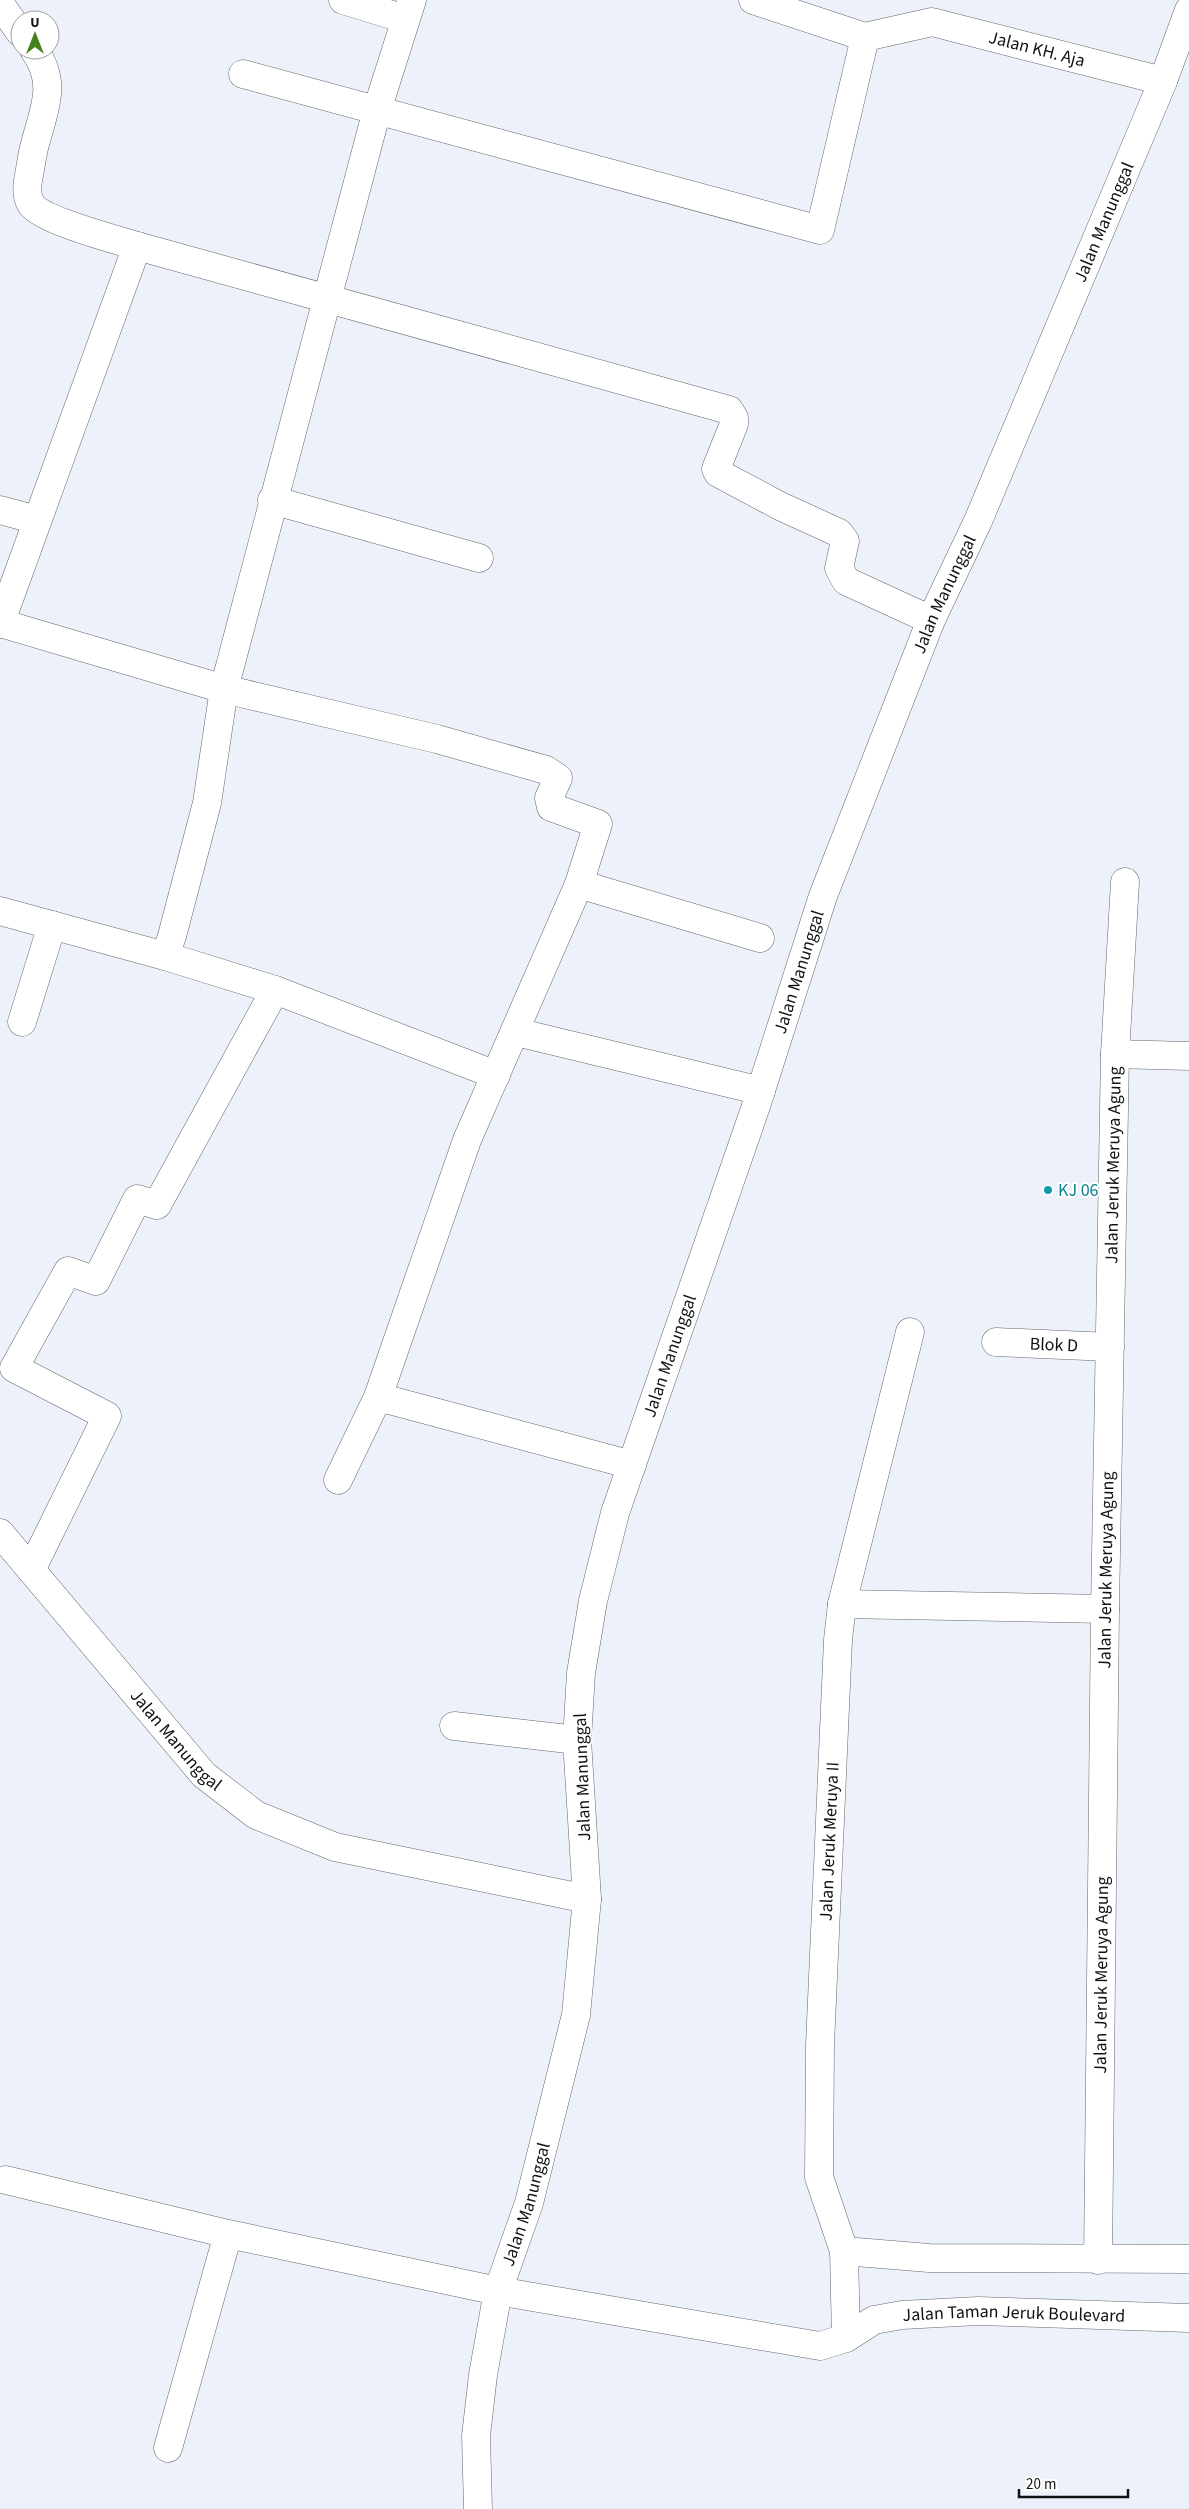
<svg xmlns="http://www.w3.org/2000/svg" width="1189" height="2509" font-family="'Source Sans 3',sans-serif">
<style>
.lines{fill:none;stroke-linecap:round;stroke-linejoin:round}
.minor-casing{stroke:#63676e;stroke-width:29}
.minor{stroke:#fff;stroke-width:28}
.culture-dot{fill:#0f9aa8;stroke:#fff;stroke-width:2}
.labels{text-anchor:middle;stroke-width:4;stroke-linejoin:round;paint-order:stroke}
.street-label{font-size:18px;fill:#101214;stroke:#fff}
.culture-label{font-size:18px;fill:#0d838f;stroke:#fff;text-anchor:start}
</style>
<rect width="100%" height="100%" fill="#edf1f9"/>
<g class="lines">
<defs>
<g id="minor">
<polyline points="343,0 405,19"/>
<polyline points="412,0 377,110 224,689 207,803 172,936 165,956 275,990 496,1075"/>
<path id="s1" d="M753 0 865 37 932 22 1163 81"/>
<polyline points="0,4 20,32"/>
<path d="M34 50C58 83 44 109 35 144 32 154 31 165 29 175 27 184 26 196 31 204 41 220 117 240 137 246"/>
<polyline points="243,74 820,230 865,37"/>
<polyline points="272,500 479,558"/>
<polyline points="0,510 37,520"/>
<polyline points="0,623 224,689 437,739 546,770 558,778 549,798 551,807 598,824 579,884 467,1140 378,1397 338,1480"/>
<polyline points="0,624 137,246 729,410 734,418 734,424 716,469 718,473 780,506 839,533 845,541 839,568 846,581 931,620"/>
<polyline points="579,884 760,938"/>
<polyline points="0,911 165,956"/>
<polyline points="22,1022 52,925"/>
<polyline points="516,1032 761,1091"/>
<polyline points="1115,1054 1189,1056"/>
<path id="s2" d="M996 1342 1110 1347"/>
<polyline points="378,1397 632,1465"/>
<path id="s3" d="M0 1533 204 1775 256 1815 335 1847 587 1899"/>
<polyline points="31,1570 107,1416 14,1368 68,1271 96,1281 137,1199 157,1205 275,990"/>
<polyline points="842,1604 1105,1609"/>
<polyline points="454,1726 577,1740"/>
<path id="s4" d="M6 2180 228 2234 498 2291 820 2346 846 2338 874 2320 902 2315 978 2311 1189 2318"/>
<polyline points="844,2251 929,2258 1189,2259"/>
<path id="s5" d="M1098 2260 1105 1609 1115 1054 1125 882"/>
<path id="s6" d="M846 2338 844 2251 819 2177 820 2045 838 1640 842 1604 910 1332"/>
<polyline points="168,2448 228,2234"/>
<path id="s7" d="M478 2509 476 2436 483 2375 498 2291 529 2203 576 2015 587 1899 577 1740 581 1673 593 1601 615 1513 755 1109 823 896 931 620 978 521 1163 81 1189 10"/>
</g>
</defs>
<!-- minor casing -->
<use href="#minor" class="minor-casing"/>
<!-- minor -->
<use href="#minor" class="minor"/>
</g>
<!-- markers -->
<circle class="culture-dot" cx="1048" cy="1190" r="5"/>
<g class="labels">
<!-- street labels -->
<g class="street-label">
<text dy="6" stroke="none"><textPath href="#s1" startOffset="295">Jalan KH. Aja</textPath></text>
<text dy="6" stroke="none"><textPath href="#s7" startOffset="2395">Jalan Manunggal</textPath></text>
<text dy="6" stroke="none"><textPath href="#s7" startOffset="1990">Jalan Manunggal</textPath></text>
<text dy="6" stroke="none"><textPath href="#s7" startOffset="1585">Jalan Manunggal</textPath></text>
<text dy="6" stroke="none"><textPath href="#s5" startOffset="1095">Jalan Jeruk Meruya Agung</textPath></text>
<text dy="6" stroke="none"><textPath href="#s2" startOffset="58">Blok D</textPath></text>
<text dy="6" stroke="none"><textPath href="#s7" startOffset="1180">Jalan Manunggal</textPath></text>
<text dy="6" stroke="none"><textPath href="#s5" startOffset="690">Jalan Jeruk Meruya Agung</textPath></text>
<text dy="6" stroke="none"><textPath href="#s3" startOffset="272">Jalan Manunggal</textPath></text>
<text transform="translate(582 1777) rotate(-92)" y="6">Jalan Manunggal</text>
<text dy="6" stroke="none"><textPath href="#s6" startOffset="501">Jalan Jeruk Meruya II</textPath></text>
<text dy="6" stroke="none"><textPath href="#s5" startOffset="285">Jalan Jeruk Meruya Agung</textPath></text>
<text dy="6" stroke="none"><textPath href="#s7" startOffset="311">Jalan Manunggal</textPath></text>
<text dy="6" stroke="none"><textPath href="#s4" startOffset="1032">Jalan Taman Jeruk Boulevard</textPath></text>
</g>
<!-- culture labels -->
<g class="culture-label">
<text x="1058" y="1196">KJ 06</text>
</g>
</g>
<!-- north arrow -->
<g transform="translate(35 35)"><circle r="24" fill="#ffffff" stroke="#9fa0a1"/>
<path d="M0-4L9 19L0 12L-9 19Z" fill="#47811d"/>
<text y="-8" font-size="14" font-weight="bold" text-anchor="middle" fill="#101214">U</text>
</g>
<!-- scale -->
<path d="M1019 2489v8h109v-8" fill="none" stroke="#101214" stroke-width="2.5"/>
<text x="1026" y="2489" font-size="15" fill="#101214" stroke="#ffffff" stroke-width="4" paint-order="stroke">20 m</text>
</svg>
